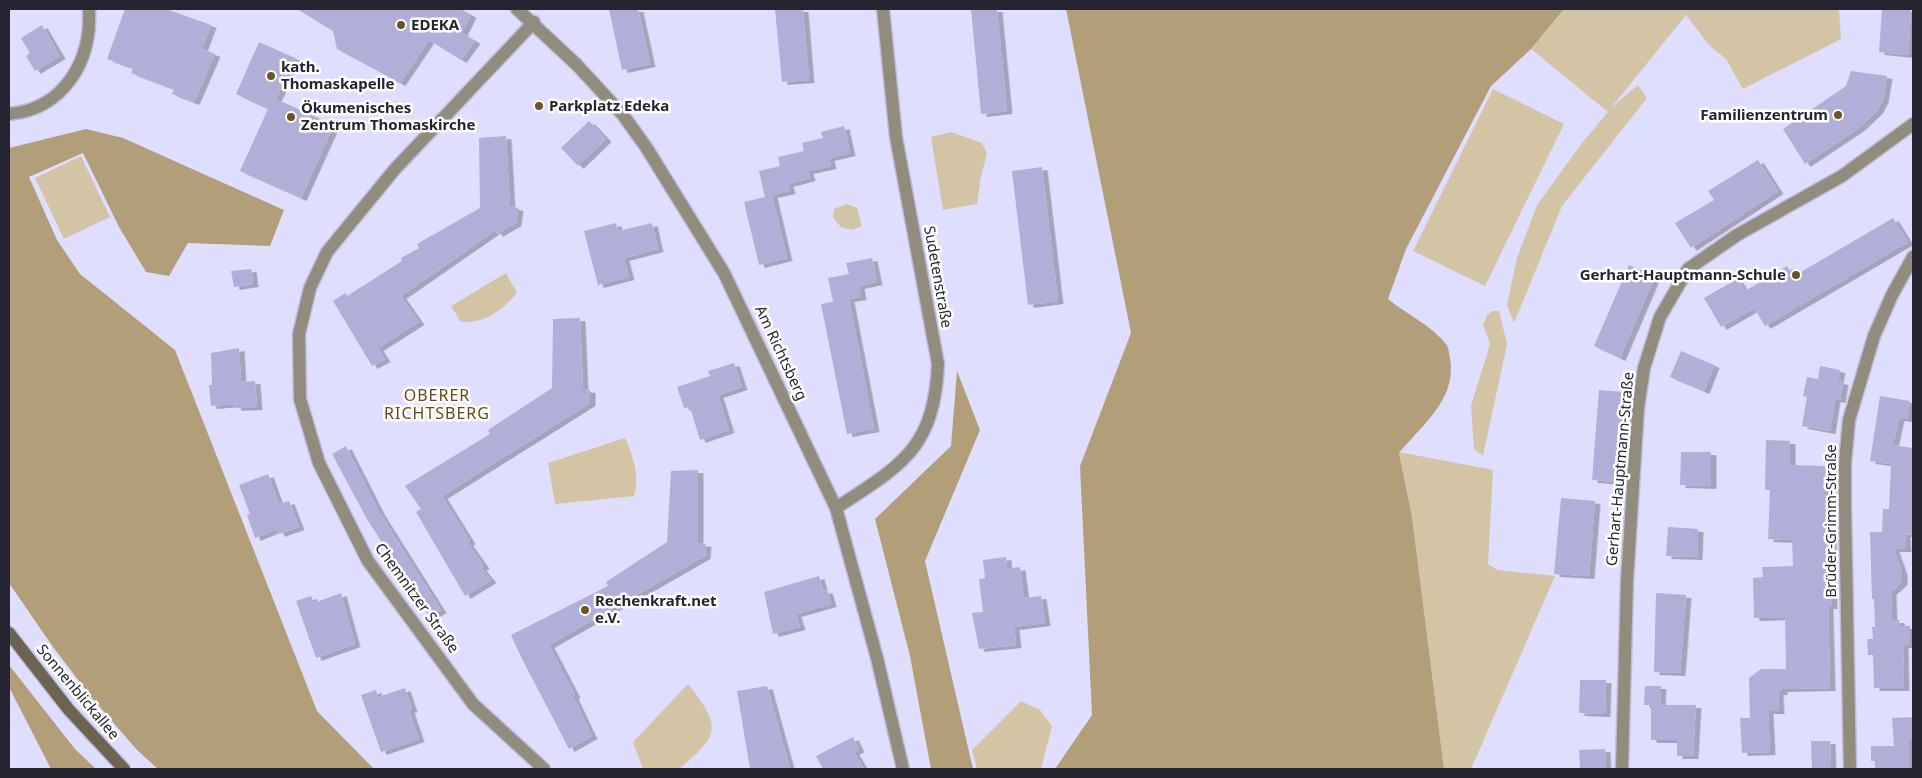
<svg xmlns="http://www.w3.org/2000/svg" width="1922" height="778" font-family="'Noto Sans',sans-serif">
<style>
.green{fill:#d3c4a6}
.forest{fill:#b29f79}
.building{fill:#b1afd7;filter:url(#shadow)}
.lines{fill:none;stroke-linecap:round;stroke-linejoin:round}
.minor-casing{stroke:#bebdd9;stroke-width:15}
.secondary-casing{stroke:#bebdd9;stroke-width:15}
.minor{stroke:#928c7f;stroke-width:12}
.secondary{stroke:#6c6351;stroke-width:12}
.poi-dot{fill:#6b5525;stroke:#fff;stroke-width:2}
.labels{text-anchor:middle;stroke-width:5;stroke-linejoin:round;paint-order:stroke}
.poi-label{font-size:15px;font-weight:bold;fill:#252430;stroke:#fff;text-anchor:start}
.street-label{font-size:15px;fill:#252430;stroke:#fff}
.neighbourhood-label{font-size:16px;letter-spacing:1px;fill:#654c11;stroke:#fff}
</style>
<defs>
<filter id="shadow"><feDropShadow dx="5.5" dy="3" stdDeviation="0" flood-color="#0004"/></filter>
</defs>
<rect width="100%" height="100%" fill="#e0defe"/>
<!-- green -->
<g class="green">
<polygon points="1564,9 1839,9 1841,39 1743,89 1726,59 1709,45 1686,15 1611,108 1638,85 1647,98 1562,206 1514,323 1507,305 1517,258 1537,205 1582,143 1608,112 1531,49"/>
<polygon points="1493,89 1564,124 1485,286 1413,251"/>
<polygon points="951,132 982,143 987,154 981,176 977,204 943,210 931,137"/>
<polygon points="81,156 110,217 64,239 35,178"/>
<polygon points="846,204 857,208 862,226 852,230 841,227 833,218 834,209"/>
<path d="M506 273 517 293C501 311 486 323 461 322L451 306Z"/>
<polygon points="1493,311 1499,311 1507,344 1483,456 1474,449 1471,406 1490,344 1483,325 1487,315"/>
<path d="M625 438C633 456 640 476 634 496L555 504 548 463Z"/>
<polygon points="1399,452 1493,470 1488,564 1497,570 1555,576 1471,769 1444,769 1412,517"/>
<path d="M688 684C721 726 721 734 679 769H643L633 742Z"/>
<polygon points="1021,701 1040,710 1052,726 1041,769 977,769 972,750"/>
</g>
<!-- forest -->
<g class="forest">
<path d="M1066 9H1564L1531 49 1491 86 1406 249 1388 299C1406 314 1431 325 1446 344 1449 348 1449 354 1450 358 1457 399 1423 424 1399 453L1412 517 1444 769H1055L1092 715 1080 466 1131 333Z"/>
<polygon points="86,129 123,138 284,210 270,246 188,243 169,276 146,272 119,227 83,153 29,177 57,240 80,274 175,350 317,711 374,769 158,769 137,750 92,698 53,647 9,583 9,148"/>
<polygon points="957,371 980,430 925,561 973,769 931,769 910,656 875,519 951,446"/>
<polygon points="9,665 75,749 96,769 51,769 9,687"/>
</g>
<!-- building -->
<g class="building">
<polygon points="125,9 166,9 211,25 202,49 215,54 194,102 172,94 174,89 131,73 133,68 107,59"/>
<polygon points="297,9 461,9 471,15 462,33 475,41 461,60 429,40 400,83 337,49 333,31"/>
<polygon points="609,9 638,9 650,64 622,70"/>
<polygon points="775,9 803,9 809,80 782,82"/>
<polygon points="971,9 997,9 1007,111 981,114"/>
<polygon points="1882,9 1911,9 1908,55 1879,52"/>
<polygon points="42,25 60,56 35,71 26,56 30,53 21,38"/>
<polygon points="259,42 295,58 276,99 334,125 301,198 240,171 268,109 236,94"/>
<polygon points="1851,71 1887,76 1883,100 1877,111 1859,128 1805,164 1783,129 1846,86"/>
<polygon points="589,121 606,139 578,166 561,148"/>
<polygon points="844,126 850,153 829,158 831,166 808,171 810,178 788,184 790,191 772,195 787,258 759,265 744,202 765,197 759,171 780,166 778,157 804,151 802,143 823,138 821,132"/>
<polygon points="506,136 510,206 518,208 516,223 497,234 496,230 401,296 419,322 378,348 385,359 372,366 333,301 345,293 347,296 402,261 401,258 419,248 417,244 480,208 479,138"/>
<polygon points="1758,160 1778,191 1691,248 1675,223 1714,200 1708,191"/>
<polygon points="1042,167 1058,301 1028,305 1012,171"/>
<polygon points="1893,218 1908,242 1765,326 1754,308 1721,327 1704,298 1737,279 1745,291 1787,266 1794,276"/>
<polygon points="616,223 618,231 652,223 658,249 624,258 629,277 598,285 584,231"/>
<polygon points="872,258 877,282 859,286 861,297 849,299 874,429 847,434 821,304 833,302 828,278 849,274 846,263"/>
<polygon points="1629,265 1655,276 1620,358 1594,346"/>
<polygon points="251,269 253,284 234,287 231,271"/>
<polygon points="580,318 583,389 590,390 590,403 442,496 470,541 468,543 484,566 481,568 491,580 465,596 416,512 421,509 405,486 490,434 488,430 552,388 553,319"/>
<polygon points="239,348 241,382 255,381 257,407 236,408 235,404 211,406 209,385 212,385 211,353"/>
<polygon points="1681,351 1714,365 1704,391 1670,377"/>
<polygon points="734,363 742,387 718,395 729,430 700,440 690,407 684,408 677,387 710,376 708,371"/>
<polygon points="1820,366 1840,370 1838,381 1843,382 1840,400 1835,399 1830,431 1802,426 1807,397 1803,396 1807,377 1818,379"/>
<polygon points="1599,390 1624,392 1617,482 1592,480"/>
<polygon points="1880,396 1910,401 1907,419 1899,418 1893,445 1913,448 1913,535 1905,534 1906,549 1894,549 1902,572 1902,582 1891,592 1892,620 1899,620 1900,626 1910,626 1910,645 1903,645 1904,688 1874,688 1873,655 1868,655 1867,639 1873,639 1872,627 1875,627 1874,599 1872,599 1870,532 1882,532 1883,509 1889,509 1891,464 1870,461"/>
<polygon points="1766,440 1790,441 1790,465 1825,466 1824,499 1826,540 1831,540 1832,606 1828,606 1830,688 1782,689 1782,692 1778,692 1779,711 1768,711 1770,752 1742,753 1740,718 1750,718 1749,678 1761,669 1786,669 1785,617 1754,618 1753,578 1763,577 1762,567 1793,566 1792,540 1768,539 1770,490 1765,490"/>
<polygon points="346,446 380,513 441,610 429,617 367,519 332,454"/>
<polygon points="1681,452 1711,452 1711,486 1680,485"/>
<polygon points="698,470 698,543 706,544 705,556 549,645 575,695 573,696 592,736 569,749 522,659 511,635 608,586 606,582 667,542 671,471"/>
<polygon points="268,474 279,504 289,501 299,527 279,534 277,529 255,538 247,515 250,514 239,485"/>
<polygon points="1561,498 1595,501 1589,576 1554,574"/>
<polygon points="1668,527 1698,529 1697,557 1666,556"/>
<polygon points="1006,557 1007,569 1020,567 1024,598 1041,596 1045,623 1014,627 1016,645 979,649 972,613 983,612 979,579 985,578 983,560"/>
<polygon points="819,576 823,591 827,590 831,604 796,614 800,627 773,634 764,592"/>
<polygon points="341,593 355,644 316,658 296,601 311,596 314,603"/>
<polygon points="1656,593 1686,595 1680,673 1654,672"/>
<polygon points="1580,680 1606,680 1605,714 1579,713"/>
<polygon points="767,686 790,769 750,769 737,691"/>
<polygon points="1645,686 1661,686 1660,705 1696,705 1693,756 1677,756 1677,740 1651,740 1651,705 1644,705"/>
<polygon points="405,688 412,709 409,710 419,739 381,752 361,695 376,690 378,697"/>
<polygon points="1913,717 1913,740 1909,740 1909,769 1875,769 1875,761 1871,761 1871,746 1894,746 1892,718"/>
<polygon points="853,737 859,749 854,752 864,769 823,769 816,756"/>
<polygon points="1811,741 1830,741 1831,769 1812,769"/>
<polygon points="1605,749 1606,769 1580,769 1579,750"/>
</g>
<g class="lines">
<defs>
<g id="minor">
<polyline points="517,9 577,65 623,115 646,147 724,273 836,508 877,658 903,769"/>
<polyline points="534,22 395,169 327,252 310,288 299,334 300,399 319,463 368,561 473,704 544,769"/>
<path d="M9 114C64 109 92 61 89 9"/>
<path d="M836 508C901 465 934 450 938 364L896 137 883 9"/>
<polyline points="1622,769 1627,581 1638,408 1644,368 1660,317 1688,269 1737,235 1842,176 1913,124"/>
<polyline points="1850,769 1845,509 1845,463 1849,420 1874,336 1892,295 1913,257"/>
</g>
<polyline id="secondary" points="9,633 69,710 124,769"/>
</defs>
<!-- minor casing -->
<use href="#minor" class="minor-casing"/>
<!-- secondary casing -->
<use href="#secondary" class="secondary-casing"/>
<!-- minor -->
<use href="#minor" class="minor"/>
<!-- secondary -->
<use href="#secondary" class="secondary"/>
</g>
<!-- markers -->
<g class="poi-dot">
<circle cx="401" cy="25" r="5"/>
<circle cx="271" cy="76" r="5"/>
<circle cx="539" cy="106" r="5"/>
<circle cx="1838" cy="115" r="5"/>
<circle cx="291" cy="117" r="5"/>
<circle cx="1796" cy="275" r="5"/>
<circle cx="585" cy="610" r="5"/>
</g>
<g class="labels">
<!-- poi labels -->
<g class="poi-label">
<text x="411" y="30">EDEKA</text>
<text x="281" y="72">kath.<tspan x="281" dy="17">Thomaskapelle</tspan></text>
<text x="549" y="111">Parkplatz Edeka</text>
<text x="301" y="113">Ökumenisches<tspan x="301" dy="17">Zentrum Thomaskirche</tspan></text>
<text x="1828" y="120" text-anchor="end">Familienzentrum</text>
<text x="1786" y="280" text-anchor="end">Gerhart-Hauptmann-Schule</text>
<text x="595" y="606">Rechenkraft.net<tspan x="595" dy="17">e.V.</tspan></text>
</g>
<!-- street labels -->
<g class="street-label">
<text transform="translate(938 277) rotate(80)" y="5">Sudetenstraße</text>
<text transform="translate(781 353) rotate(65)" y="5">Am Richtsberg</text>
<text transform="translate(1620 469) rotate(-85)" y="5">Gerhart-Hauptmann-Straße</text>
<text transform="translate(1831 521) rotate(-90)" y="5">Brüder-Grimm-Straße</text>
<text transform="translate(417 598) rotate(54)" y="5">Chemnitzer Straße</text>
<text transform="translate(78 692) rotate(50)" y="5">Sonnenblickallee</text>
</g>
<!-- neighbourhood labels -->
<g class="neighbourhood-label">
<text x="437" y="401">OBERER<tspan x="437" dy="18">RICHTSBERG</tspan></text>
</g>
</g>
<!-- border -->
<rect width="1922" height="778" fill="none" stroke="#252430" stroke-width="20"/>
</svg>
